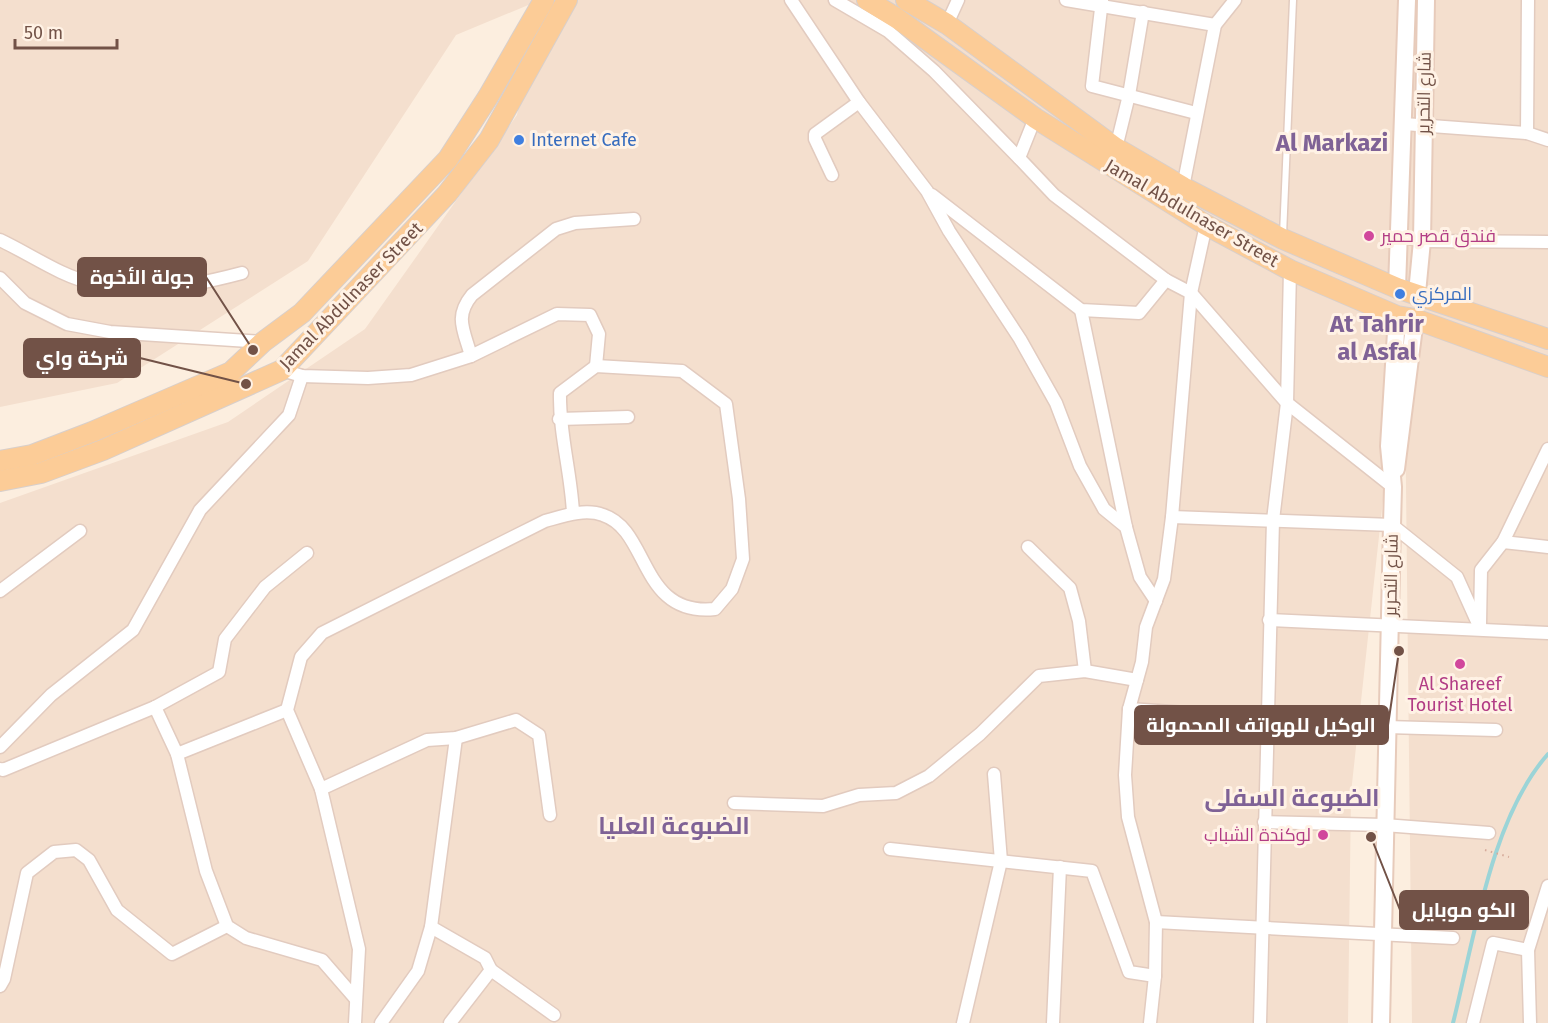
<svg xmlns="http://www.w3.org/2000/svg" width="1548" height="1023" font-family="'Fira Sans',Cairo,sans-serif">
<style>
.residential{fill:#f4dfce}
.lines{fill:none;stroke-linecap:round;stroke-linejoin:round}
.stream{stroke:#9bd4d7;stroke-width:4}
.lane-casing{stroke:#e2cbbf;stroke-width:9}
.street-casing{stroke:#e2cbbf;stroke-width:15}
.secondary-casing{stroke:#e7cbbb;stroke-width:20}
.primary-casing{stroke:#d8cfcb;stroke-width:22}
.path{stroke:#d6ab9b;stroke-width:2;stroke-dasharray:1.5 4.5;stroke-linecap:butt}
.lane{stroke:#fff;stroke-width:6}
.street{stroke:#fff;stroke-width:12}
.secondary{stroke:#fff;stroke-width:16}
.primary{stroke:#fccc97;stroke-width:20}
.shop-dot{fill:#3f7fe0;stroke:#fff2e5;stroke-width:2}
.hotel-dot{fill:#d1479c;stroke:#fff2e5;stroke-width:2}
.labels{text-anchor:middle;stroke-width:6;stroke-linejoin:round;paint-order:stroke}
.street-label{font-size:18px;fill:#725247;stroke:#fff2e5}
.shop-label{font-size:18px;fill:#366cbe;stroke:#fff2e5;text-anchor:start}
.hotel-label{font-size:18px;fill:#b23c85;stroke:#fff2e5;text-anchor:start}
.district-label{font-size:24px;font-weight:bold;fill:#7f6296;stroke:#fff2e5}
.leader{fill:none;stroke:#725247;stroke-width:2}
.callout-dot{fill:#725247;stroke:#fff2e5;stroke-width:2}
.callout{fill:#725247;stroke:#725247;stroke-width:2}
.callout-label{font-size:20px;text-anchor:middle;font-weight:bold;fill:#fff}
</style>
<rect width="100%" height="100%" fill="#fceedf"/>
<!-- residential -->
<polygon class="residential" points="0,0 1548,0 1548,1023 1412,1023 1404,307 1351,793 1348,1023 0,1023 0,503 228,422 365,329 517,115 538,1 456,35 308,261 117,383 0,407"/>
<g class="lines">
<!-- stream -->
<path class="stream" d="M1453 1023C1474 940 1491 818 1548 754"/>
<defs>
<polyline id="lane" points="1283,235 1293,0"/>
<g id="street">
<polyline points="791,0 859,102 927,191 949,231 1020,339 1056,403 1080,466 1104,509 1126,527 1140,577 1156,601"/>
<polyline points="835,0 888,31 934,71 1019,158"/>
<polyline points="1066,0 1215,25"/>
<polyline points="1102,0 1092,86 1196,113"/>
<polyline points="947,24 958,0"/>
<polyline points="1035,118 1019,158 1054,195 1166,280 1191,293 1287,403 1393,487"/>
<polyline points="1404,124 1527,133 1548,140"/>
<polyline points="1527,133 1528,0"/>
<polyline points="1116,148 1129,95 1143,12"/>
<polyline points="832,175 815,139 815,134 859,102"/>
<polyline points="1183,187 1215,25 1235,0"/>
<polyline points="932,195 1081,310 1139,313 1166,280"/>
<polyline points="1399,236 1422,241 1548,242"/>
<path d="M0 240C21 250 40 262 61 272 120 300 182 289 242 273"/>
<polyline points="0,278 25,303 67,324 110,332 263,342"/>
<polyline points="1081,310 1126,527"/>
<path d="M471 356C464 330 454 317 472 295L556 229 575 223 634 219"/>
<polyline points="282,370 302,376 368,378 411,375 471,356 557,314 590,315 599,334 596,366"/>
<polyline points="559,419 628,417"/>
<polyline points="1172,517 1392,525 1457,577 1480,628"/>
<polyline points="1503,542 1548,547"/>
<polyline points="1028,547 1070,588 1079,621 1085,671"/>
<polyline points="0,591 80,531"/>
<polyline points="1269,620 1548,633"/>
<polyline points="1480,624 1481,570 1503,542 1548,449"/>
<polyline points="155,707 177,754 206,871 227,926 246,938 322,960 355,998"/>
<polyline points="1129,709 1386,727 1496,730"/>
<polyline points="0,747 51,695 133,630 200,510 289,415 302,376"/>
<polyline points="177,754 287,710"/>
<polyline points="0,769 3,770 155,707 219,672 225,639 265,587 307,553"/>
<polyline points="321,789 427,740 456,738 516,720 539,735 550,815"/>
<polyline points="734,803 823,806 859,795 896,793 929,776 980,734 1039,676 1085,671 1137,680"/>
<polyline points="1264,822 1384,825 1489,833"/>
<polyline points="890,849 1092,871 1129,972 1155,976"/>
<polyline points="1156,922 1453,938"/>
<polyline points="431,927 485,958 491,970 450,1023"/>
<polyline points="491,970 554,1015"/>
<polyline points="0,986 4,979 27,873 54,852 76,850 89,860 117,910 172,954 227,926"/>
<path d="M355 1023 359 949 321 789 287 710 301 657 322 633 545 521C563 516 585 508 603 515 650 530 639 617 715 609L732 589 743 559 739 499 726 404 682 371 596 366 560 393C559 433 571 472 573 513"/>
<polyline points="381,1023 418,971 431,927 456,738"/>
<polyline points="963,1023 1001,861 994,774"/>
<polyline points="1053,1023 1060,867"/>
<polyline points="1150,1023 1155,976 1156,922 1128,817 1125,775 1129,709 1142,662 1146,627 1164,579 1172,517 1191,293 1206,225"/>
<polyline points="1260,1023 1273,520 1287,403 1290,270"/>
<polyline points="1473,1023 1493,943 1528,950"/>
<polyline points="1530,1023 1528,950 1548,886"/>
</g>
<g id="secondary">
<polyline points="1397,288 1407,0"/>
<polyline points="1417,293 1422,241 1426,0"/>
<polyline points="1396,469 1415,319"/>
<polyline points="1381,1023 1392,525 1393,487 1389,446 1397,316"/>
</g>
<g id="primary">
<polyline points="867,0 898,19 1035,118 1206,225 1290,270 1397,316 1415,319 1548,367"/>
<polyline points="906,0 947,24 1116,148 1183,187 1283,239 1397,288 1548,339"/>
<polyline points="0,461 32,455 92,432 231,372 263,342 302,313 448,159 488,97 544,0"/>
<polyline points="0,481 41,473 103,450 282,370 447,194 489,140 567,0"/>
</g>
</defs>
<!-- lane casing -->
<use href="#lane" class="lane-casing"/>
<!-- street casing -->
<use href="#street" class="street-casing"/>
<!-- secondary casing -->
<use href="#secondary" class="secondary-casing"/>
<!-- primary casing -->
<use href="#primary" class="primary-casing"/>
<!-- path -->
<polyline class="path" points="1485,850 1509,857"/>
<!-- lane -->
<use href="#lane" class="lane"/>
<!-- street -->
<use href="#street" class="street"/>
<!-- secondary -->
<use href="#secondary" class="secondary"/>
<!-- primary -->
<use href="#primary" class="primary"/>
</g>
<!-- markers -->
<g class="shop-dot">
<circle cx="519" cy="140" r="6"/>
<circle cx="1400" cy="294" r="6"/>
</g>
<g class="hotel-dot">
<circle cx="1369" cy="236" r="6"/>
<circle cx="1460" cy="664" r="6"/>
<circle cx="1323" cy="835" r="6"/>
</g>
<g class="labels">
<!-- street labels -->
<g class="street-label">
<text transform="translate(1424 93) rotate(-89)" y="6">شارع التحرير</text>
<text transform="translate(1192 213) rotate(30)" y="6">Jamal Abdulnaser Street</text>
<text transform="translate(351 296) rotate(-46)" y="6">Jamal Abdulnaser Street</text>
<text transform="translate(1391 575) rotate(-89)" y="6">شارع التحرير</text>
</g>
<!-- shop labels -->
<g class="shop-label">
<text x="531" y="146">Internet Cafe</text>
<text x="1412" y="300">المركزي</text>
</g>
<!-- hotel labels -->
<g class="hotel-label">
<text x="1381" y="242">فندق قصر حمير</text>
<text x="1460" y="690" text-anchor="middle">Al Shareef<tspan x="1460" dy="21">Tourist Hotel</tspan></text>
<text x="1311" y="841" text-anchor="end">لوكندة الشباب</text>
</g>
<!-- district labels -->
<g class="district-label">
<text x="1332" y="151">Al Markazi</text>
<text x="1377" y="332">At Tahrir<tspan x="1377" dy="28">al Asfal</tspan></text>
<text x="1292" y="806">الضبوعة السفلى</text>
<text x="674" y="834">الضبوعة العليا</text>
</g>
</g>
<!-- callouts -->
<path class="leader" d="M253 350L206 277M246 384L140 358M1399 651L1388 725M1371 837L1400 910"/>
<g class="callout-dot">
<circle cx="253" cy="350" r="6"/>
<circle cx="246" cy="384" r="6"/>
<circle cx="1399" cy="651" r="6"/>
<circle cx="1371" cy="837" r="6"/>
</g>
<g class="callout">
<rect x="78" y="258" width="128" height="38" rx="6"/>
<rect x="24" y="339" width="116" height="38" rx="6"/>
<rect x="1135" y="706" width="253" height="38" rx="6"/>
<rect x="1400" y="891" width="128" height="38" rx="6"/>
</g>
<g class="callout-label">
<text x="142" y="284">جولة الأخوة</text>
<text x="82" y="365">شركة واي</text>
<text x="1261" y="732">الوكيل للهواتف المحمولة</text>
<text x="1464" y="917">الكو موبايل</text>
</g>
<!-- scale -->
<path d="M15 39v9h102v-9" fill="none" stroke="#725247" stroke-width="3"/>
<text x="24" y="39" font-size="18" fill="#725247" stroke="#fff2e5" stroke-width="4.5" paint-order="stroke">50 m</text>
</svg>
